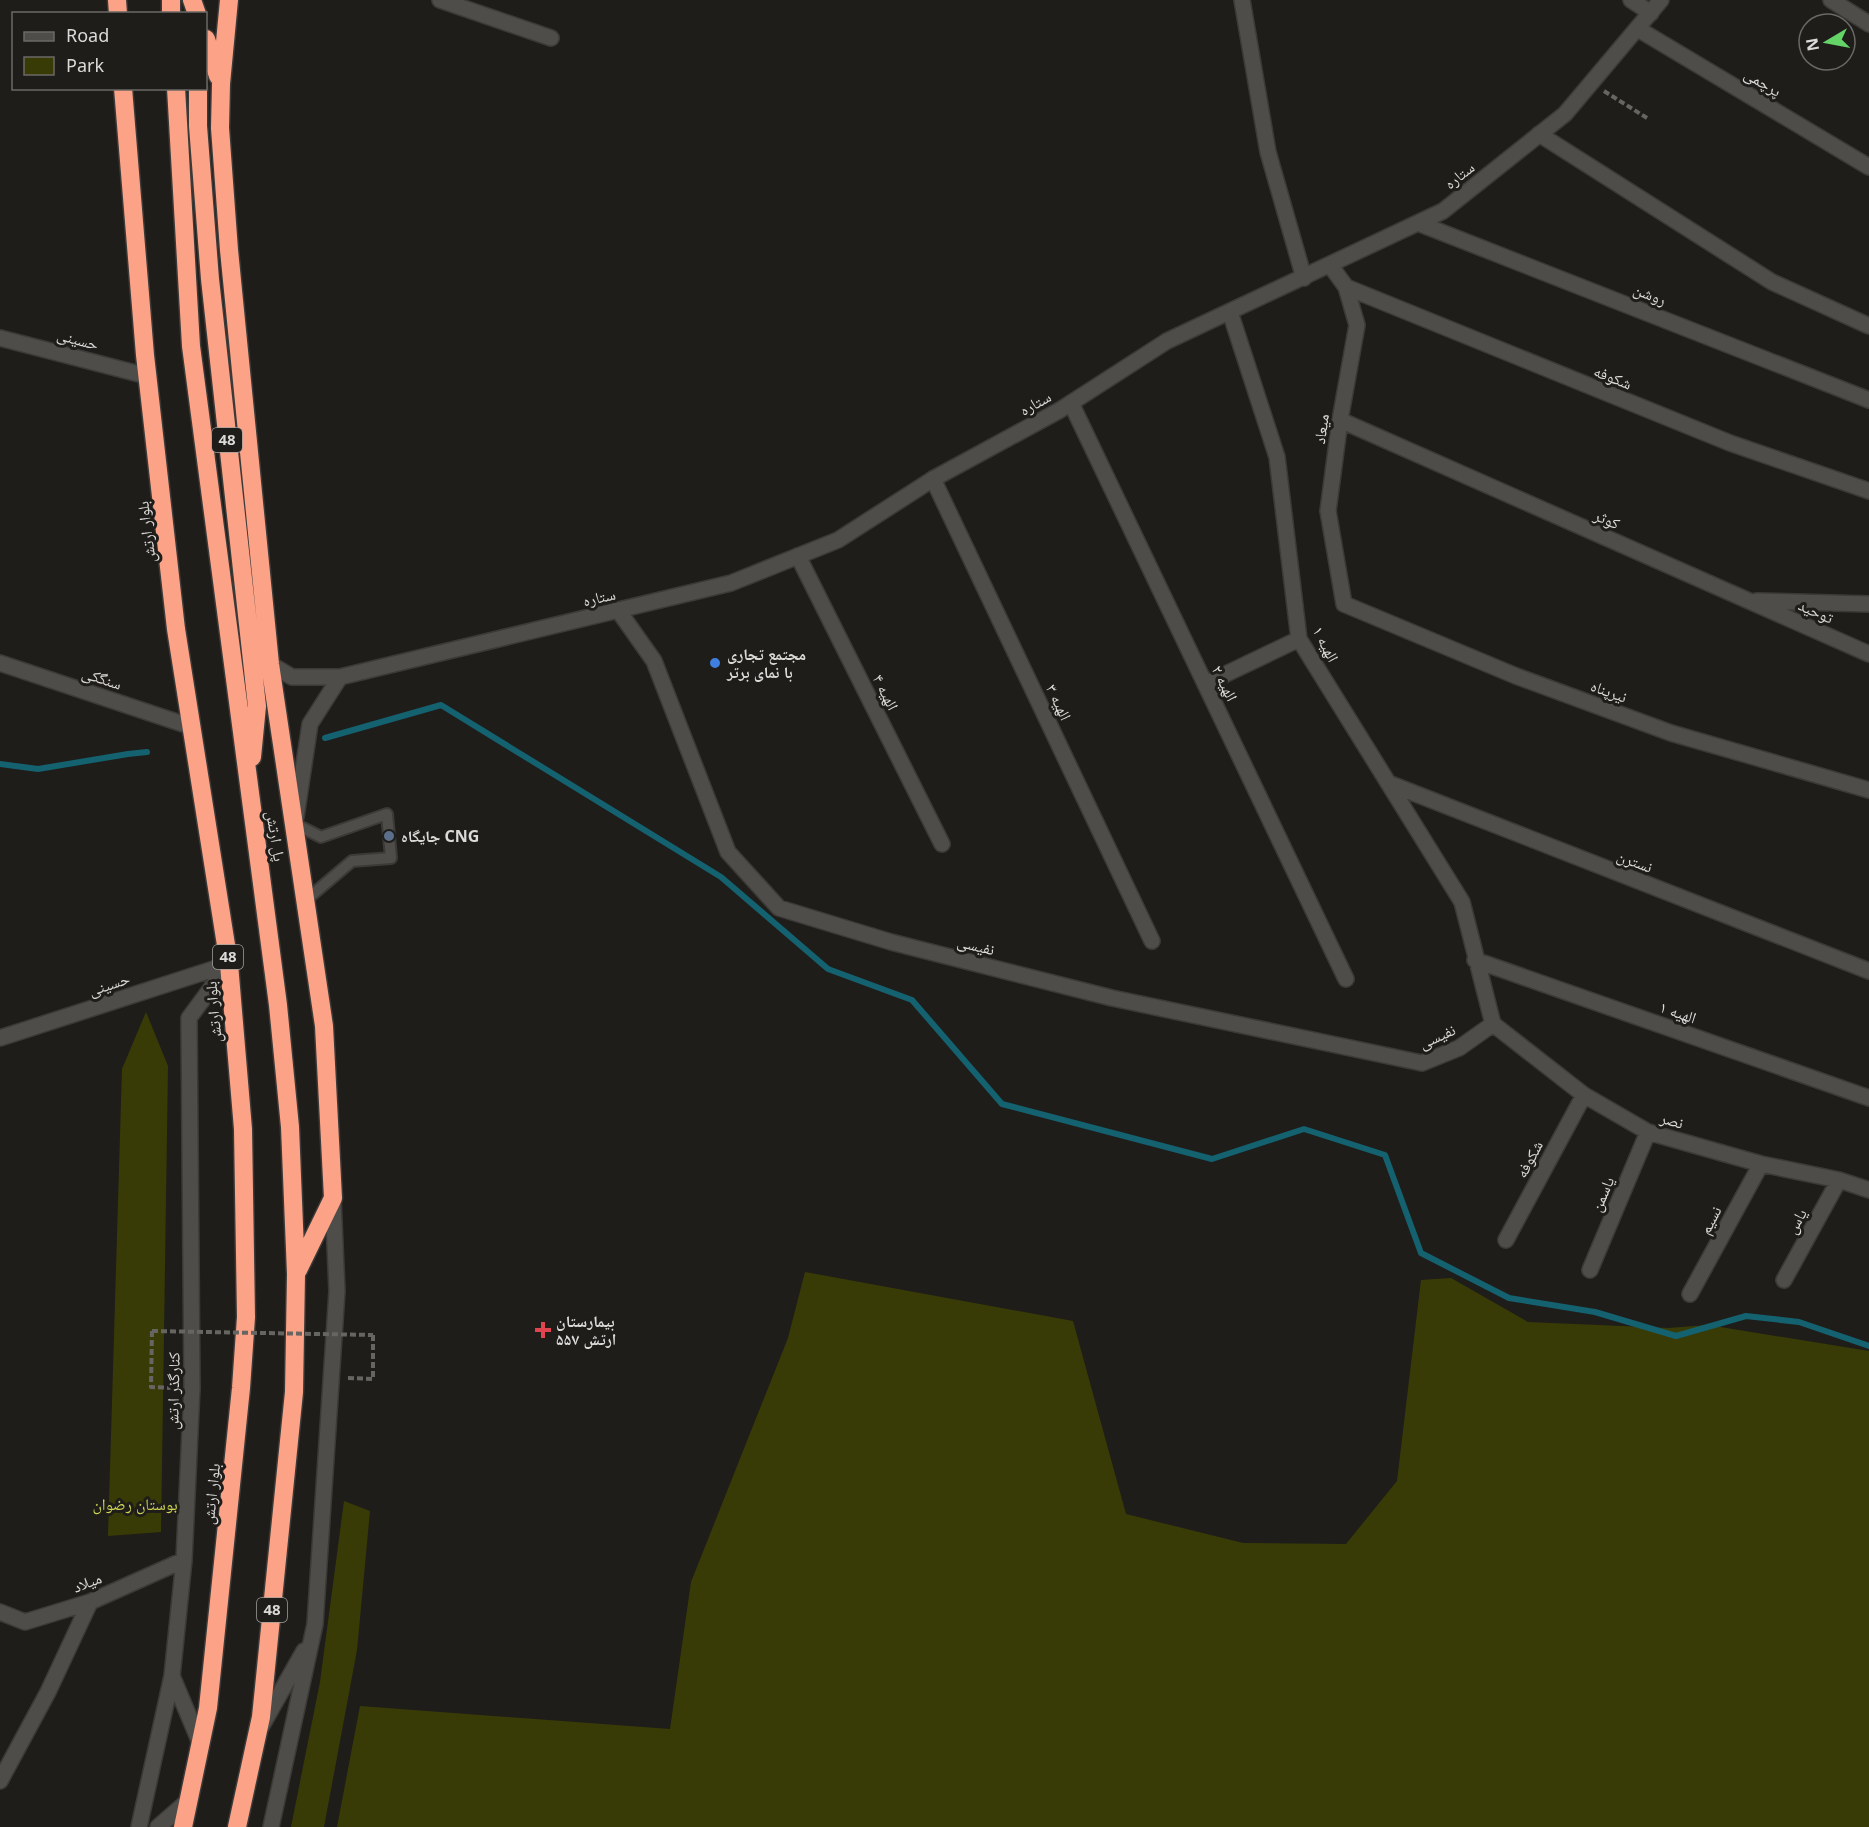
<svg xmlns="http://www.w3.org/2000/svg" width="1869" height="1827" font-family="'Noto Sans','Noto Naskh Arabic',sans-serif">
  <rect width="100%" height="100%" fill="#1f1d1a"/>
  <!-- green -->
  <path fill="#393b06" d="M146,1012l22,54 -7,466 -53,4 14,-467z
    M805,1272l268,49 53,193 117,29 103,1 51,-63 24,-201 30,-2 77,44 140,6 40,-3 161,26v476h-1532l23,-121 310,23 21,-147 97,-244z
    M344,1501l26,10 -13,139 -33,177h-33l29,-145z"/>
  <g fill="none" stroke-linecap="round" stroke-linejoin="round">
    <!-- stream -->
    <path stroke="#146170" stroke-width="6" d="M325,738l116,-33 280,172 107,92 84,31 90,104 210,55 92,-30 81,26 36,98 88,45 86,14 81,24 70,-20 53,6 70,24
      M0,764l38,5 90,-15 19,-2"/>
    <!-- lane casing -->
    <g stroke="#3c3a38" stroke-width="14">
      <path id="lane" d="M295,824l26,13 66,-23 4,44 -39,3 -46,39"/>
    </g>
    <!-- street casing -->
    <g stroke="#3c3a38" stroke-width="18">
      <path id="street" d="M440,0l111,38
        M1242,0l26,152 36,126
        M1631,0l20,13
        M1831,0l38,24
        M1638,29l231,138
        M1539,134l233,148 97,44
        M1418,223l451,177
        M1330,265l16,22 11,38 -17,95 -12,91 16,93 172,72 155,57 198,57
        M1346,287l384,156 139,48
        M1230,312l47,145 22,182 163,263 31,122
        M0,338l147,38
        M1071,403l275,576
        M1340,420l529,234
        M933,479l219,462
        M798,556l144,288
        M1757,601l112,3
        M618,610l36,51 74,191 51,56 112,34 221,56 310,65 37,-15 34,-24
        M0,663l192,64
        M1205,684l94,-45
        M1388,783l481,188
        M1475,960l394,138
        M1493,1024l91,71 64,37 113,32 78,16 30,10
        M0,1038l229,-74
        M1506,1240l78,-145
        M1590,1270l58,-138
        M1784,1280l55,-100
        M1690,1294l71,-130
        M0,1612l25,10 65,-20 94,-42
        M172,1676l29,69
        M261,1727l43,-76
        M0,1781l48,-89 42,-90
        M139,1827l33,-151 12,-116 8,-172 -3,-370 40,-54
        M158,1827l31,-27
        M271,1827l44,-203 22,-333 -4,-92"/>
    </g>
    <!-- secondary casing -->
    <g stroke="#3c3a38" stroke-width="18">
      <path id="secondary" d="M270,664l22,13h48l391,-94 107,-43 95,-61 127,-69 107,-69 276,-130 122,-97 96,-114
        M296,817l14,-93 30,-47"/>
    </g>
    <!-- highway casing -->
    <g stroke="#3c3a38" stroke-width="21">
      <path id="highway" d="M117,0l1,14
        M171,0v14
        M192,0l5,14
        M229,0l-8,84 -1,44 9,122 41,414 54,362 9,172 -35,72
        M206,39l12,37
        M123,88l22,267 31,274 53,335 14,165 3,188 -5,71 -33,320 -25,119
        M176,88l15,258 87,659 12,122 6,147 -2,118 -33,325 -24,110
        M198,88v38l12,153 47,427 -5,51"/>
    </g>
    <!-- path -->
    <path stroke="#676562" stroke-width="4" stroke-dasharray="6 3" stroke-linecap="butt" d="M1604,91l43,27
      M152,1331l-1,56 25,1
      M348,1378l25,1v-44"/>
    <!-- lane -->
    <use href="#lane" stroke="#4f4d49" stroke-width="10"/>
    <!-- street -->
    <use href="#street" stroke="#4f4d49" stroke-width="15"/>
    <!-- secondary -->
    <use href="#secondary" stroke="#4f4d49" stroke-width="15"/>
    <!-- highway -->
    <use href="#highway" stroke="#fca286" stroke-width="18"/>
    <!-- path-bridge -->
    <path stroke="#676562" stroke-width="4" stroke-dasharray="6 3" stroke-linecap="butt" d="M152,1331l221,4"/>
  </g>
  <!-- markers -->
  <circle fill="#3f7fe0" stroke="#1f1d1a" stroke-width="2" cx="715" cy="663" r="6"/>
  <circle fill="#5c6f8a" stroke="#1f1d1a" stroke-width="2" cx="389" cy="836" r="6"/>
  <path fill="#e0444e" stroke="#1f1d1a" stroke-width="2" d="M540 1321h6v6h6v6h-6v6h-6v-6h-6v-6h6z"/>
  <g text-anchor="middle" stroke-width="6" stroke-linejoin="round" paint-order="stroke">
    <!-- shield labels -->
    <g fill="#1f1d1a" stroke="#a3a19f" stroke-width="1.5">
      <rect x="212" y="428" width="30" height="24" rx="4.5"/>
      <rect x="213" y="945" width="30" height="24" rx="4.5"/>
      <rect x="257" y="1598" width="30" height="24" rx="4.5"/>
    </g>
    <g font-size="15" font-weight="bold" fill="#dcdad8">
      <text x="227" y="445">48</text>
      <text x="228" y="962">48</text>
      <text x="272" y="1615">48</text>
    </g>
    <!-- street labels -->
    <g font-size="16" fill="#dcdad8" stroke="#1f1d1a">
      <text transform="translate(1763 82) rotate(31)" y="6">پرچمی</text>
      <text transform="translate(1459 175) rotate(-38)" y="6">ستاره</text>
      <text transform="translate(1650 294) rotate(21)" y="6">روشن</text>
      <text transform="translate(78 339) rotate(15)" y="6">حسینی</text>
      <text transform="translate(1613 377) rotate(22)" y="6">شکوفه</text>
      <text transform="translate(1035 403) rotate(-29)" y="6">ستاره</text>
      <text transform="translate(1321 429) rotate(-82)" y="6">میعاد</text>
      <text transform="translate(1607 519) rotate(24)" y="6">کوثر</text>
      <text transform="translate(146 532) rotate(-97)" y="6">بلوار ارتش</text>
      <text transform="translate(599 597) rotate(-13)" y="6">ستاره</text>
      <text transform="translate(1816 611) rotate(24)" y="6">توحید</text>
      <text transform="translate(1326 644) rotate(63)" y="6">الهیه ۱</text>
      <text transform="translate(102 678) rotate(18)" y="6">سنگکی</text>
      <text transform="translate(1225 683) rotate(64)" y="6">الهیه ۲</text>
      <text transform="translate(1609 691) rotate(20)" y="6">نیرپناه</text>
      <text transform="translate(886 692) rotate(64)" y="6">الهیه ۴</text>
      <text transform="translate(1059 702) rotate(65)" y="6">الهیه ۳</text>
      <text transform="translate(276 836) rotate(81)" y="6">پل ارتش</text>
      <text transform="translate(1635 861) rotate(21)" y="6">نسترن</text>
      <text transform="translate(976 945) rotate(14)" y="6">نفیسی</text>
      <text transform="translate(109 984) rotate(-18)" y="6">حسینی</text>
      <text transform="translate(213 1012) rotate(-95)" y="6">بلوار ارتش</text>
      <text transform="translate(1678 1012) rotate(19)" y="6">الهیه ۱</text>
      <text transform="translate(1437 1036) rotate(-24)" y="6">نفیسی</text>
      <text transform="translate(1672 1120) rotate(16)" y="6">نصر</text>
      <text transform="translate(1529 1159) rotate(-62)" y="6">شکوفه</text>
      <text transform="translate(1602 1194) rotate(-67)" y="6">یاسمن</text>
      <text transform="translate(1710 1220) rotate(-62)" y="6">نسیم</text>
      <text transform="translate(1796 1221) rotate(-61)" y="6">یاس</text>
      <text transform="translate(173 1391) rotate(-89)" y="6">کنارگذر ارتش</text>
      <text transform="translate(211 1494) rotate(-84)" y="6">بلوار ارتش</text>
      <text transform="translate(87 1582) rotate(-21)" y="6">میلاد</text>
    </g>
    <!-- poi labels -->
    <g font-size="16" font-weight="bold" fill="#dcdad8" stroke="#1f1d1a" text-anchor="start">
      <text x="727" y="660">مجتمع تجاری<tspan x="727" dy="18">با نمای برتر</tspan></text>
      <text x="401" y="842">جایگاه CNG</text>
      <text x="556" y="1327">بیمارستان<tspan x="556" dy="18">۵۵۷ ارتش</tspan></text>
    </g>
    <!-- park labels -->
    <g font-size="16" fill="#d1d754" stroke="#1f1d1a">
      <text x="135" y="1510">بوستان رضوان</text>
    </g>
  </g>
  <!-- legend -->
  <rect x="12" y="12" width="195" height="78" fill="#1f1d1a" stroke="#6b6966" stroke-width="1.5"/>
  <rect x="24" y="32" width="30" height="9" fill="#4f4d49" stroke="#6b6966" stroke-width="1.5"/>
  <text x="66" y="42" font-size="18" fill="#dcdad8">Road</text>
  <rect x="24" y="57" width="30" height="18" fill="#393b06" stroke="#6b6966" stroke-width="1.5"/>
  <text x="66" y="72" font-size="18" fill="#dcdad8">Park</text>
  <!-- north arrow -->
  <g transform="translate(1827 42) rotate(260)"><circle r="28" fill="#1f1d1a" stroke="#6b6966" stroke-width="1.5"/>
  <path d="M0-4.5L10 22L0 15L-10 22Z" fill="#64d468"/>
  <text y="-9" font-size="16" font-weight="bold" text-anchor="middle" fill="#dcdad8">N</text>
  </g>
</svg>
